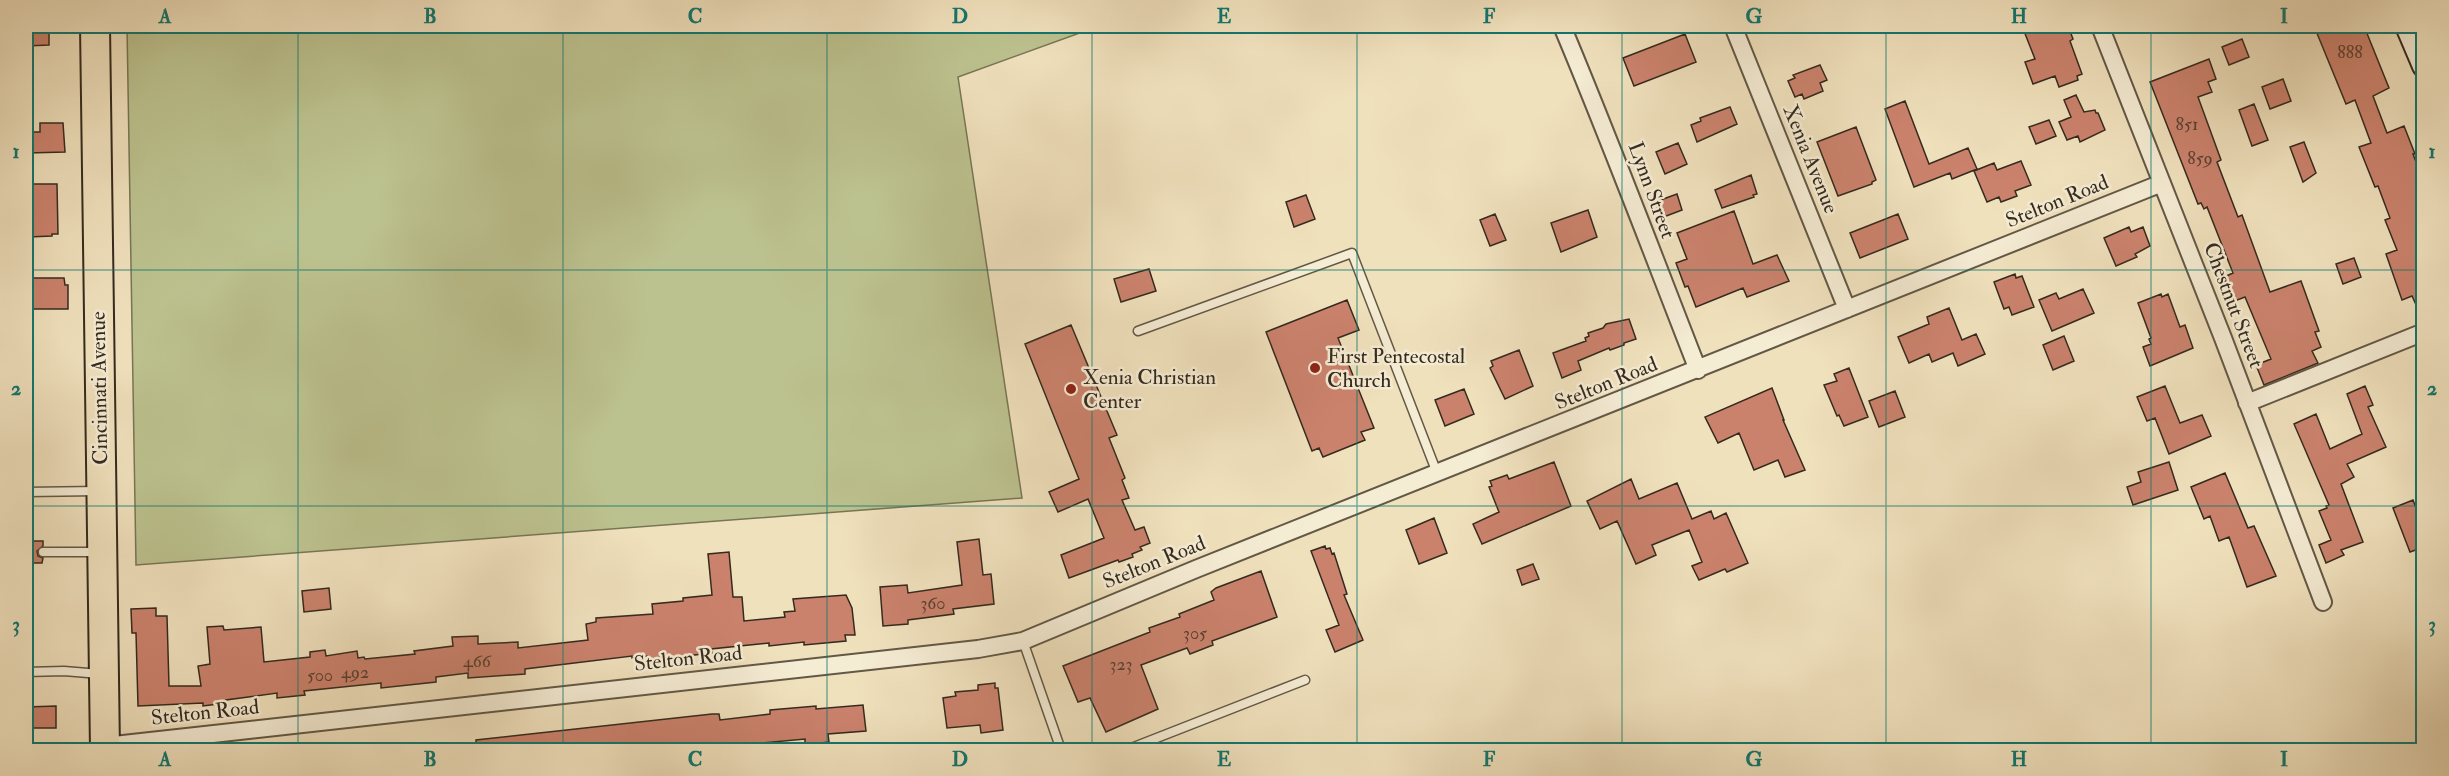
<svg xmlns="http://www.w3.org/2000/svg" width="2449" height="776" font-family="'IM FELL Double Pica',serif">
  <rect width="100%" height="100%" fill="#f0e1bd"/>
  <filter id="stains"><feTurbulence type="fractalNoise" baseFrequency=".00333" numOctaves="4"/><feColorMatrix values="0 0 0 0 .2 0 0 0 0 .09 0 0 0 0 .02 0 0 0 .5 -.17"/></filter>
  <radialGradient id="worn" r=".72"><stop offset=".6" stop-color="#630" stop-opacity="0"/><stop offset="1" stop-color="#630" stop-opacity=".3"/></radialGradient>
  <!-- green -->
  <path fill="#bcc28f" stroke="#787656" stroke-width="1.5" d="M127,26h972l-141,51 64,421 -886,67z"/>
  <!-- building -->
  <path fill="#cb826d" stroke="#342a1e" stroke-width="1.5" d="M26,26h23v19l-23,1z
    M2022,26h46l5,13 -3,2 12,33 -5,2 1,4 -19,7 -4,-11 -22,8 -8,-22 10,-3z
    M2314,26h50l25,62 -16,8 14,37 17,-7 11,28h-2l11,29v139l-12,-26 -10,4 -16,-46 11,-4 -12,-30 5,-2 -12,-32 -3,1 -16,-40 12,-4 -16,-43 -9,4z
    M1685,34l11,28 -62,24 -11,-28z
    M2242,39l7,18 -20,8 -7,-18z
    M2209,59l7,20 -8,3 4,10 -14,5 23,63 -4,2 21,55 4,-2 28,77 31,-11 18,50 -4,1 6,15 -9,4 6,12 -54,22 -8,-20 15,-6 -26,-62 -13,5 -10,-24 11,-5 -26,-66 -3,2 -3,-6 -3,1 -48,-122z
    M1820,65l7,15 -7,3 3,8 -19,8 -2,-5 -7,3 -7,-16 7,-3 -2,-3z
    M2283,79l8,22 -21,8 -8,-22z
    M2076,95l8,17 11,-2 1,3h2l7,17 -25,12 -2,-6 -11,4 -8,-18 12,-5 -7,-17z
    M1905,101l24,63 39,-16 9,21 -25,10 -2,-6 -36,14 -29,-78z
    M2254,104l14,36 -16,6 -13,-36z
    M1730,107l7,17 -40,18 -6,-17 10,-4 -1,-3z
    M2049,120l7,16 -20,8 -7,-17z
    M40,123h23l2,29 -38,1 -1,-21h14z
    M1856,127l20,53 -4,2v2l-34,12 -21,-54z
    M2304,142l12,31 -13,9 -13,-35z
    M1678,143l9,21 -22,10 -9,-22z
    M2021,161l10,24 -16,6 2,5 -16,6 -2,-5 -12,5 -13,-31 20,-8 3,7z
    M1751,175l6,19 -4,1 1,2 -32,11 -7,-18z
    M26,184h31l1,50h-6v2l-24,1v-9l-2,1z
    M1677,194l5,16 -21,8 -6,-16z
    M1306,195l9,24 -21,8 -8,-25z
    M1588,210l9,27 -36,15 -10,-29z
    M1734,211l19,53 24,-9 12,26 -42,16 -4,-9 -47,19 -8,-21 -3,1 -9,-24 11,-4 -10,-26z
    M1495,214l11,26 -16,6 -10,-26z
    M1898,214l10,25 -48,19 -10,-25z
    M2129,227l2,5 12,-5 7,19 -15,8 2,3 -21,9 -12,-28z
    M2354,258l7,19 -18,7 -7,-20z
    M1149,269l7,22 -35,11 -7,-23z
    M2015,274l1,4 6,-2 12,31 -22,8 -3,-8 -5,2 -10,-27z
    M26,278h38l1,7h3v24h-41z
    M2083,289l11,24 -42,18 -13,-31 17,-7 3,6z
    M2161,294l1,3 6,-3 12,33 5,-2 8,23 -43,18 -7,-19 8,-3 -2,-5 2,-1 -13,-35z
    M1347,300l12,30 -21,8 36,90 -13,4 4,8 -42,17 -4,-9 -7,3 -46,-119z
    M1949,308l13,32 14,-6 9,20 -27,12 -5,-13 -21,9 -3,-8 -20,9 -11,-26 31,-13 -2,-7z
    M1629,319l7,20 -12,4v2l-14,5 -1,-2 -31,13 3,9 -19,8 -9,-25 33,-12 -1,-3 4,-2 -1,-3 15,-5 3,-4z
    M1071,325l46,110 -8,3 16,40 -3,2 7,18 -7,2 13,30 9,-3 6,16 -10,4 2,3 -10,4 1,3 -14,5 -1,-2 -49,18 -8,-23 43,-17 -16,-39 -30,13 -9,-20 30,-13 -54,-135z
    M2064,336l10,25 -21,9 -10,-25z
    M1519,350l14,36 -28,13 -15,-31 3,-2 -2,-5z
    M1849,368l19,49 -24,9 -5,-11 -2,1 -13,-31 13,-4 -3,-7z
    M2165,386l15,37 22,-8 9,21 -42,18 -14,-36 -8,3 -10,-24z
    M2365,386l8,19 -5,2 18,40 -39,17 7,13 -13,7 22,58 -22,8 3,5 -18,8 -7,-18 12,-5 -12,-29 8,-3 -1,-2 3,-1 -35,-81 22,-10 14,35 32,-15 -15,-40z
    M1772,388l12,32h-1l22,50 -20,7 -7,-17 -24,10 -15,-37 -21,10 -13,-26z
    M1464,389l10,25 -29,12 -10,-26z
    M1895,391l10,26 -26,10 -10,-26z
    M1554,462l17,44 -89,38 -9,-20 26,-12 -10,-25 3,-1 -2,-5 17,-6 2,4z
    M2169,462l9,28 -45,15 -6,-18 14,-5 -3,-10z
    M2225,473l23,55 6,-2 22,50 -29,11 -18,-50 -10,4 -9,-25 -6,3 -13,-32z
    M1631,479l8,20 38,-16 15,36 19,-8 3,8 12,-6 22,50 -21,9 -2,-3 -26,11 -7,-14 10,-4 -13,-32 -37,15 4,10 -20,9 -19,-43 -17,8 -13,-28z
    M2413,500l11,29v18l-14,5 -17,-44z
    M1434,518l13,35 -28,11 -13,-34z
    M979,539l4,36 8,-1 3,30 -41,5 1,5 -46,6v4l-25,2 -3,-39 27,-2 1,8 54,-8 -5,-43z
    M26,541h17v5l-6,5 1,5 5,2 -1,5h-16z
    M1325,546l1,3 4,-1 2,6 2,-1 13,41 -3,1 19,45 -28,12 -9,-22 13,-5 -28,-74z
    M729,552l4,45h9l2,24 41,-4 -1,-5 11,-1 -2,-12 53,-4 6,13 3,27h-10l1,6 -42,4v-3l-35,4v-3l-58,6 1,4 -63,7 -1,-4 -16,2v-2l-107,13v5l-57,4v-5l-32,4v5l-55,6v-5l-77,8 1,4 -28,3v-5l-51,7v3l-23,3v-3l-65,3 -2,-73h-4l-1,-24 25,-1v8h11l2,70h32l-3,-20 12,-2 -3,-37 16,-1 1,4 37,-3 3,35 46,-5v-5l15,-2 1,6 31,-5 1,7 6,-1 1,2 50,-5 -1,-3 39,-5 -1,-9 26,-1v8l40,-2v6l70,-8 -2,-16 10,-2v-4l57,-4 -1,-10 31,-3v-3l29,-3 -4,-41z
    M1533,564l6,15 -17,6 -5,-15z
    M1261,571l16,46 -65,24 1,4 -23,9 -3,-6 -46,17 17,44 -52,23 -16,-34 -12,4 -15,-36 87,-34 -1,-4 31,-11 -1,-3 35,-14 -3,-8 5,-4z
    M329,588l2,21 -27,3 -2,-21z
    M995,683v5h3l5,42 -22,3 -1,-8 -33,3 -4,-30 13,-2 -1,-4 23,-2v-5z
    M863,705l3,26 -38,3 1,8 -24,3v-6l-53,5v4l-25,2h-251v-10l36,-4 200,-22h7l1,6 50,-6v-4l46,-4v3z
    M56,706v22h-30v-21z"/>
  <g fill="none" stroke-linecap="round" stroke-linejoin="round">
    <!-- lane casing -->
    <g stroke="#635846" stroke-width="11">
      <path id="lane" d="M1138,331l214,-78 85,220
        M26,492l72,-1
        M43,552h56
        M1023,641l38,109
        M26,672l38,-1 36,3
        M1126,750l179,-70"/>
    </g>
    <!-- street casing -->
    <g stroke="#635846" stroke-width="20">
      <path id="street" d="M1562,26c48,114 91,229 136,344
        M1733,26l114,283
        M2100,26l123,312 100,264
        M2247,403l177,-71
        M105,746l873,-97 45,-8 173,-72 966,-386"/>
    </g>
    <!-- secondary casing -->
    <g stroke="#342a1e" stroke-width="26">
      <path id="secondary" d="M2407,26l17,40"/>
    </g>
    <!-- highway casing -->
    <g stroke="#342a1e" stroke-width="32">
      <path id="highway" d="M95,26l10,724"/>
    </g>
    <!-- lane -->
    <use href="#lane" stroke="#f5ecd4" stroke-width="8"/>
    <!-- street -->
    <use href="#street" stroke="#f5ecd4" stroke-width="16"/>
    <!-- secondary -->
    <use href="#secondary" stroke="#f5ecd4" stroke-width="22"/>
    <!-- highway -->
    <use href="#highway" stroke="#f0e1bd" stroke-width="28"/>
  </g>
  <!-- grid -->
  <path fill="none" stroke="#0f766e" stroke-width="1.5" stroke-opacity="0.55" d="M298,26v724M563,26v724M827,26v724M1092,26v724M1357,26v724M1622,26v724M1886,26v724M2151,26v724M26,270h2398M26,506h2398"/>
  <!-- markers -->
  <g fill="#8f2418" stroke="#f5ecd4" stroke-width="2">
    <circle cx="1315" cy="368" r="6"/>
    <circle cx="1071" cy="389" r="6"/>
  </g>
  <g text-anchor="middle" stroke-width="5" stroke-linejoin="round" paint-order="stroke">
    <!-- number labels -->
    <g font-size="18" fill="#5a4032">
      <text x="2350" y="58">888</text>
      <text x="2187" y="130">851</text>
      <text x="2200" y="164">859</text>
      <text x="933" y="609">360</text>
      <text x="1195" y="639">305</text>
      <text x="477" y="667">466</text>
      <text x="1121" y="670">323</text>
      <text x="355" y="678">492</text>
      <text x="320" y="681">500</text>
    </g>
    <!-- street labels -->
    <g font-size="21" fill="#342a1e" stroke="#f5ecd4">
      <text transform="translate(1811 159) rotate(68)" y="7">Xenia Avenue</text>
      <text transform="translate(1652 190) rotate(70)" y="7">Lynn Street</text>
      <text transform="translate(2057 201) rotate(-22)" y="7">Stelton Road</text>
      <text transform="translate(2234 305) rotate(69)" y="7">Chestnut Street</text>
      <text transform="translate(1606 383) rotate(-22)" y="7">Stelton Road</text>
      <text transform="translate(99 388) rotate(-91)" y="7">Cincinnati Avenue</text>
      <text transform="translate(1154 562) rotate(-22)" y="7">Stelton Road</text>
      <text transform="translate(688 658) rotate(-6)" y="7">Stelton Road</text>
      <text transform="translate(205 712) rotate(-6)" y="7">Stelton Road</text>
    </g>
    <!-- poi labels -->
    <g font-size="21" fill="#342a1e" stroke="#f5ecd4" text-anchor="start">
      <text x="1327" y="363">First Pentecostal<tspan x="1327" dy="24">Church</tspan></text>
      <text x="1083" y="384">Xenia Christian<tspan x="1083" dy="24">Center</tspan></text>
    </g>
  </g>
  <!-- margin -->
  <rect width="2449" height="776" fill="none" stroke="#f0e1bd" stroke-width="66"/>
  <rect x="33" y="33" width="2383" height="710" fill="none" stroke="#0f766e" stroke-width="2"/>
  <g font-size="20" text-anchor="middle" font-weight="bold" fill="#0f766e">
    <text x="165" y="23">A</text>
    <text x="430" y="23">B</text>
    <text x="695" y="23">C</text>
    <text x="960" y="23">D</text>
    <text x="1224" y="23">E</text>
    <text x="1489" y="23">F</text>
    <text x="1754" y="23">G</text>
    <text x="2019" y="23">H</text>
    <text x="2284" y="23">I</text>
    <text x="16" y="158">1</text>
    <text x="2432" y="158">1</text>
    <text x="16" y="395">2</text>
    <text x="2432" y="395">2</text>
    <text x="16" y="631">3</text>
    <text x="2432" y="631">3</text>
    <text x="165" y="766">A</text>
    <text x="430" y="766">B</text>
    <text x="695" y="766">C</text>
    <text x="960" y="766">D</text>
    <text x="1224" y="766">E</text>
    <text x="1489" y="766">F</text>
    <text x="1754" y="766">G</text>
    <text x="2019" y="766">H</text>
    <text x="2284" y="766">I</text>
  </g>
  <rect width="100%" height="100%" filter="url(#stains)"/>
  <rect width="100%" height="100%" fill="url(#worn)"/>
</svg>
